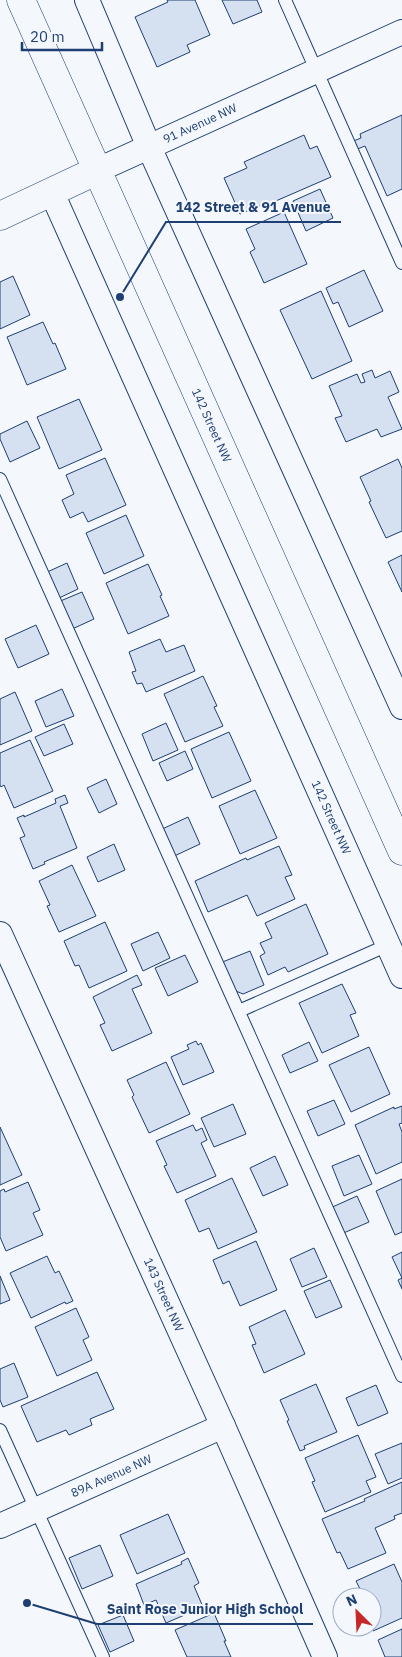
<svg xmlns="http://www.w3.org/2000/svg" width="402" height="1657" font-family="'IBM Plex Sans',sans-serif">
  <rect width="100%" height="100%" fill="#f4f7fb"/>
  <!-- building -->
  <path fill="#d5e0f0" stroke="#1d3f73" d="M167,0h28l15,35 -23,10 3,7 -33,15 -22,-50 33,-15z
    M222,0h35l5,12 -29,12z
    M402,115v74l-15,7 -22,-50 -10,4 -4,-8 10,-4 -1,-4z
    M304,135l6,14 7,-3 14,31 -69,30 -1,-2 -21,9 -16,-36 23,-10 -3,-6z
    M320,189l13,29 -27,13 -13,-30z
    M284,212l23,52 -43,19 -14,-31 5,-3 -9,-20z
    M364,270l19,41 -34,16 -11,-25 -5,2 -7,-16z
    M13,276l17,39 -30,14v-47z
    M321,291l31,70 -40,18 -32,-69z
    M43,322l10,22 2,-1 11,26 -39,16 -20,-48z
    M372,370l3,8 15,-7 9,21 -11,5 14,32 -21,8 -4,-8 -31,13 -11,-24 7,-2 -13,-30 28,-12 4,9 4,-1 -3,-8z
    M79,399l23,51 -43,19 -22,-52z
    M27,421l13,27 -30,14 -10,-23v-5z
    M105,458l21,47 -38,17 -5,-10 -13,6 -8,-18 12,-6 -8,-19z
    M398,459l4,9v63l-16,7 -17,-36 2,-1 -11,-24z
    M126,515l18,41 -40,18 -18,-41z
    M402,555v37l-14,-30z
    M67,563l11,26 -21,10 -12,-26z
    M148,564l14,31 -2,1 9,20 -41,18 -22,-51z
    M82,592l12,27 -24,11 -12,-28z
    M36,625l13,29 -31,14 -13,-29z
    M160,639l6,13 18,-7 11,26 -49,21 -4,-9 -5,1 -5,-12 4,-1 -7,-19z
    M203,676l14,30 -3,1 9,19 -38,16 -21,-48z
    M62,689l12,27 -28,11 -11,-26z
    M15,692l17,39 -32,14v-46z
    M166,723l12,27 -25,11 -11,-27z
    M64,724l9,20 -29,12 -9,-19z
    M229,732l22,49 -39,17 -21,-49z
    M30,740l23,51 -39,17 -10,-23 -3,2 -1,-2v-32z
    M185,751l8,18 -26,12 -8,-18z
    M106,779l11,25 -18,9 -12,-25z
    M255,790l22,48 -37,16 -21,-48z
    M65,795l3,8 -8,3 17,42 -33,14 1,2 -12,5 -13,-31 5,-2 -8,-18 7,-3v2l32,-14 -1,-4z
    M188,817l12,27 -30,14 -12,-27z
    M114,844l11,26 -27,12 -11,-25z
    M279,846l13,29 -7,2 10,22 -38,17 -10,-21 -39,17 -13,-31 51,-23 1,2z
    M72,865l24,51 -37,16 -12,-26 3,-1 -11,-24z
    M306,904l22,50 -40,18 -3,-5 -17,8 -8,-19 5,-3 -5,-10 12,-5 -7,-15z
    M105,922l22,49 -38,17 -10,-23 -4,1 -11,-25z
    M158,932l12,26 -27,13 -12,-27z
    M250,951l14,34 -21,9 -12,-5 -11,-26z
    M185,955l13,27 -30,14 -13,-28z
    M137,975l5,10 -10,4 20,44 -40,18 -12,-26 5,-2 -12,-26z
    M342,984l14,29 -6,2 9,21 -37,17 -23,-50z
    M196,1041l2,4 3,-2 13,29 -31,13 -12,-28 18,-8 -2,-4z
    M309,1042l9,19 -28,12 -8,-18z
    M369,1047l21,47 -39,18 -22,-47z
    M166,1062l24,52 -41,19 -17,-36 2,-2 -7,-15z
    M334,1100l11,24 -27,12 -11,-25z
    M233,1104l13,30 -32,13 -13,-29z
    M402,1106v17l-3,1 3,8v30l-26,12 -21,-49 39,-18v2z
    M193,1125l3,6 6,-3 5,12 -6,3 15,33 -39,17 -13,-27 3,-1 -11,-24z
    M0,1127l22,48 -22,10z
    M359,1155l13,29 -28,12 -12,-30z
    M275,1156l13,29 -25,11 -13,-28z
    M232,1178l25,54 -39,17 -9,-21 -10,4 -14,-32z
    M402,1179v53l-7,3 -19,-44z
    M28,1182l12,28 -7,3 10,22 -37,16 -6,-14v-46l4,-2 1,3z
    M357,1196l12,26 -30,13 -11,-26z
    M256,1241l21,49 -37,16 -11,-25 -6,3 -10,-24z
    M314,1248l13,29 -25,10 -12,-28z
    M402,1252v37l-4,-9 4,-2 -10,-21z
    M47,1256l8,17 4,-2 14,30 -7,3 -1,-2 -34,16 -21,-45z
    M0,1276l10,24 -10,4z
    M330,1280l12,27 -26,11 -12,-27z
    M76,1308l13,29 -6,3 9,20 -35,16 -22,-49z
    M285,1310l20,44 -41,19 -12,-28 4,-1 -7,-17z
    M14,1363l14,34 -25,10 -3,-7v-31z
    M97,1372l17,37 -24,10 2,6 -23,10 -3,-5 -29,12 -16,-36z
    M316,1384l21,48 -33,14 1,3 -5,2 -13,-30 2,-1 -9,-20z
    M376,1385l12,28 -30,13 -12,-28z
    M358,1435l18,42 -10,4 5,11 -46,20 -13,-30 3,-1 -10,-23z
    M402,1443v35l-14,6 -13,-30z
    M402,1482v31l-8,3 1,3 -20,9 11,25 -38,16 -8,-17 -3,1 -15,-34 43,-18 -1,-2z
    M168,1514l17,39 -48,21 -17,-39z
    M100,1545l13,31 -31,13 -13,-31z
    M188,1558l11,25 -5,3 9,21 -37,16 -10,-23 -12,5 -8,-21 46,-20 -1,-2z
    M394,1564l8,18v36l-29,13 -2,-4 1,-30h-8l-8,-16z
    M214,1613l12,28h-2l7,16h-44l-12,-27z
    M123,1615l11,26 -24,11 -12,-27z
    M402,1629v28h-17l-7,-17z"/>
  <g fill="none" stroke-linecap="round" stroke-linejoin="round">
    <!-- lane casing -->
    <g stroke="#1d3f73" stroke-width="14">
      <path id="lane" d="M285,0l117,263
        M0,479l402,897
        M239,1011l149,-66
        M0,1430l103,227"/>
    </g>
    <!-- street casing -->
    <g stroke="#1d3f73" stroke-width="26">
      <g id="street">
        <path d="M87,0l62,147 253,560"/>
        <path id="s1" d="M98,170l304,-138"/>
        <path id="s2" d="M52,193l350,783"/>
        <path id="s3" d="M0,934l223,492 102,231"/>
        <path id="s4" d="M0,1526l223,-100"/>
      </g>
    </g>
    <!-- secondary casing -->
    <g stroke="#1d3f73" stroke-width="29">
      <g id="secondary">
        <path id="s5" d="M21,0l381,851"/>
        <path d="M0,216l98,-46"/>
      </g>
    </g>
    <!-- lane -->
    <use href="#lane" stroke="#f4f7fb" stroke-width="12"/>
    <!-- street -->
    <use href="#street" stroke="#f4f7fb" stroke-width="24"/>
    <!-- secondary -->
    <use href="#secondary" stroke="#f4f7fb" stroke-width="28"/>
  </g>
  <g text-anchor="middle" stroke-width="4" stroke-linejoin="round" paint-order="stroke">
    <!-- street labels -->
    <g font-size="12" fill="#1d3f73" stroke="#f4f7fb">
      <text dy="4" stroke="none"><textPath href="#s1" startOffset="112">91 Avenue NW</textPath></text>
      <text dy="4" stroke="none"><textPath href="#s5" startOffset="466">142 Street NW</textPath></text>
      <text dy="4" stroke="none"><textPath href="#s2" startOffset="684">142 Street NW</textPath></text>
      <text dy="4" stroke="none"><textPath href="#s3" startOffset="396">143 Street NW</textPath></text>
      <text dy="4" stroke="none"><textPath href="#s4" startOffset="122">89A Avenue NW</textPath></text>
    </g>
  </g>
  <!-- callouts -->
  <path fill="none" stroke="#1d3f73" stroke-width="2" d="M120 297L166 222H341M27 1603L97 1624H313"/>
  <g fill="#1d3f73" stroke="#f4f7fb" stroke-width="2">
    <circle cx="120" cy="297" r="5"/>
    <circle cx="27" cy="1603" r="5"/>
  </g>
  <g font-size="14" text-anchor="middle" font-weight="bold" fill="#1d3f73" stroke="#f4f7fb" stroke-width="4" stroke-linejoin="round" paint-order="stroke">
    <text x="253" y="212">142 Street &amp; 91 Avenue</text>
    <text x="205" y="1614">Saint Rose Junior High School</text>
  </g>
  <!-- north arrow -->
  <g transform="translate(357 1612) rotate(336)"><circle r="24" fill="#f4f7fb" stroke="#9eadc5"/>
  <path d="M0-4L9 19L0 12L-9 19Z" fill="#c62828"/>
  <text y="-8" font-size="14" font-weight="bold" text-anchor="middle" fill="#1d3f73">N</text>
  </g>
  <!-- scale -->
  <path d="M22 42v8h80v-8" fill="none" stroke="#1d3f73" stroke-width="2.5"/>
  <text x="30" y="42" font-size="15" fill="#1d3f73" stroke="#f4f7fb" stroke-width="4" paint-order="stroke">20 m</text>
</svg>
